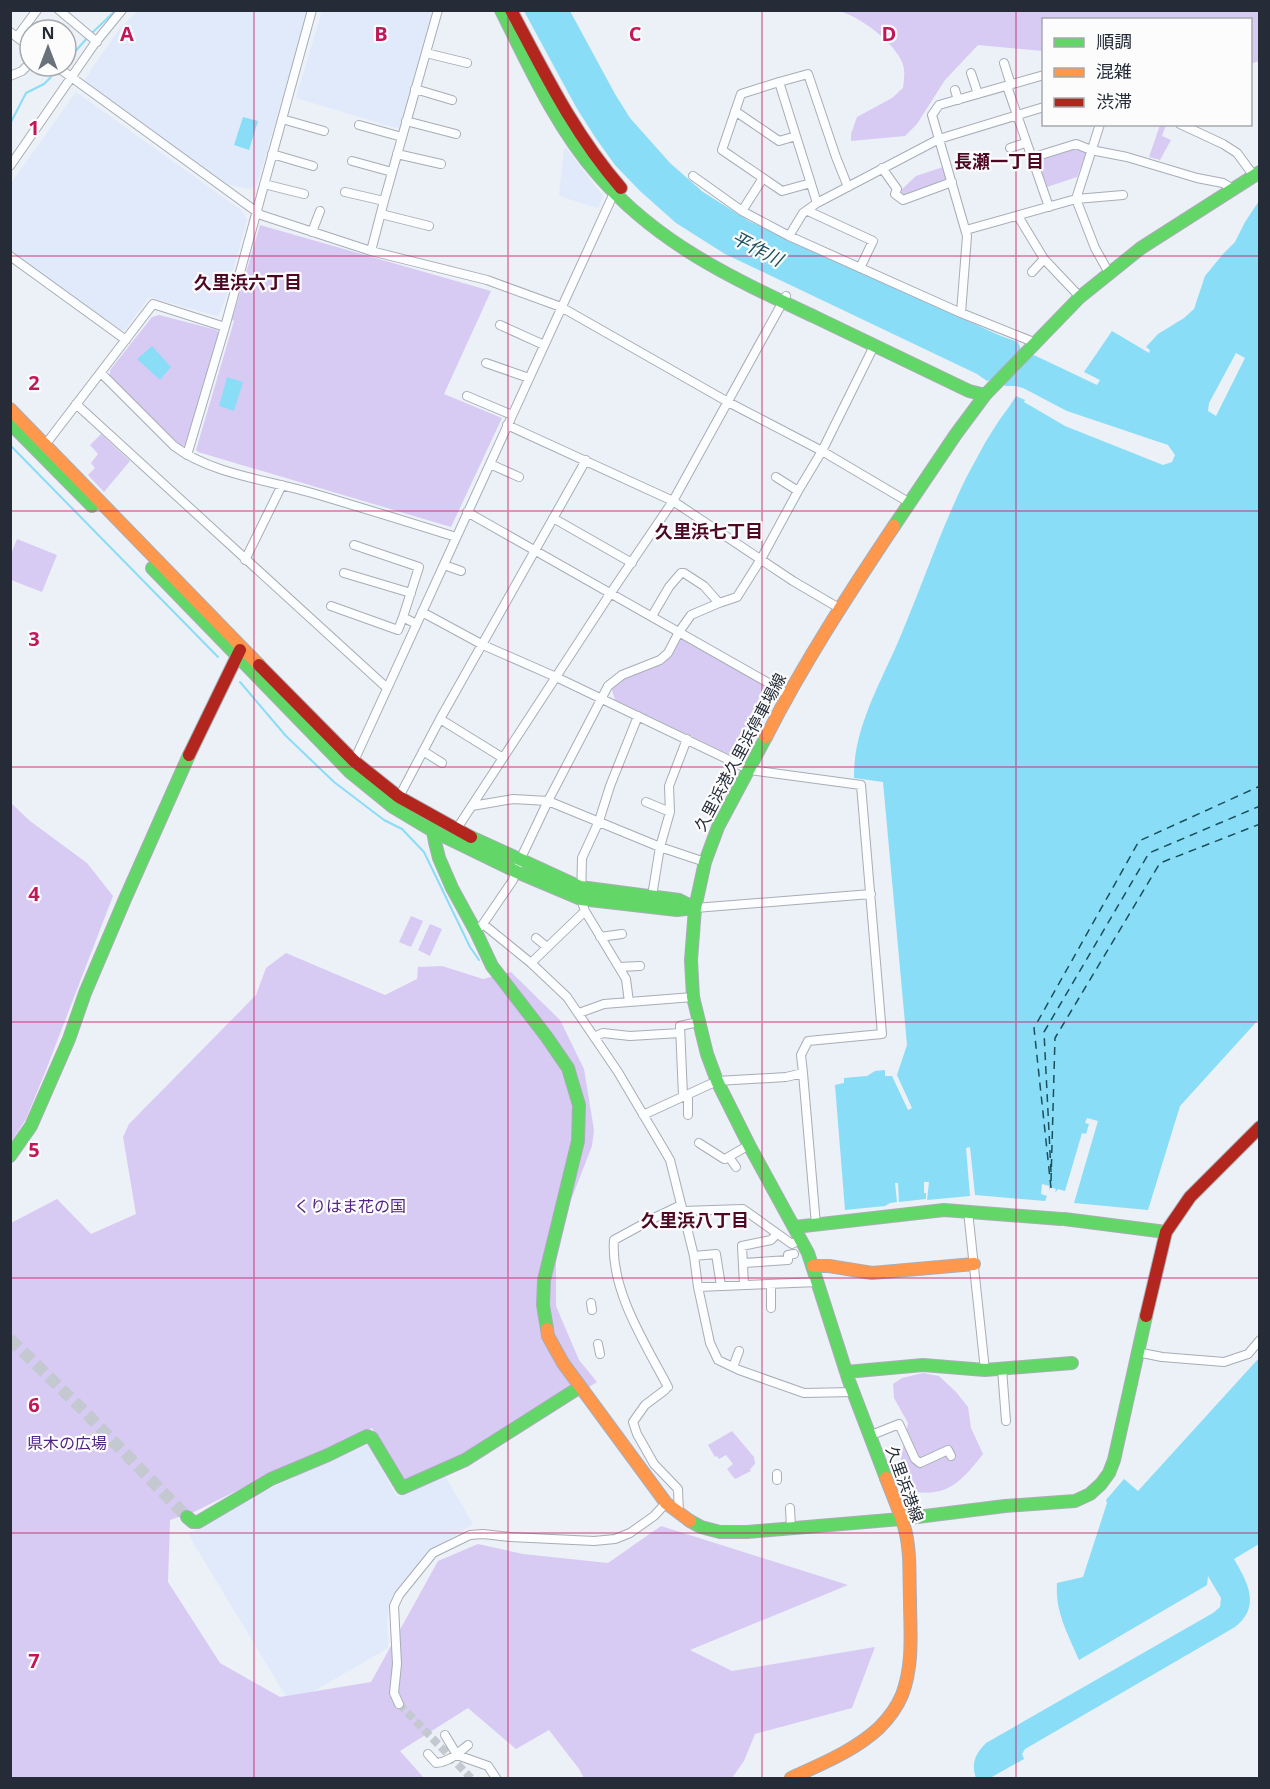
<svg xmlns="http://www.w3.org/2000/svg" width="1270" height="1789" font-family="'Open Sans','Noto Sans JP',sans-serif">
  <rect width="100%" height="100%" fill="#ecf0f7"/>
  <!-- built -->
  <path fill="#e1eafa" d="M138,11h170l-51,174 -6,4 -22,-4 -144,-101v-5l34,-50z
    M322,11h112l-34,118 -104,-31z
    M76,92l165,118 6,10 -21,77 -7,18 -2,1 -68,-19 -24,33h-4l-110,-78v-69z
    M566,148l37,48 -5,12 -36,-11 -3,-3 5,-45z
    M368,1444l29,53 48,-21 28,48 -46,29 -15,22 -21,25 -4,18 1,30 -81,47 -20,3 -99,-164 76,-43z"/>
  <!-- green -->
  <path fill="#d8cbf3" d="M839,11h420v50l-8,3 -1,-44h-206l-1,31 -65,-6 -33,35 -28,44 -12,12 -54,5v-7l6,-17 35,-19 11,-10c1,-9 3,-19 -2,-28 -9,-19 -42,-44 -62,-49z
    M1160,125h6l-4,11 9,4 -11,20 -11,-3z
    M1075,148l12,3 -10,26 -33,11 -10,-27z
    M943,167l3,14 -43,16 -2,-7 15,-14z
    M260,225l231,66 -47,103 58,24 -51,109 -253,-75 -2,-2 38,-129 -2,-1z
    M159,315l58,15 2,4 -32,111 -6,1 -71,-70v-6l42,-53z
    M101,434l29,27 -26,31 -16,-17 7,-7 -4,-5 7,-9 -8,-9z
    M17,539l40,16 -15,37 -31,-12v-26z
    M683,639l90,51 1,2 -33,66 -2,1 -124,-59 -4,-13 12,-9 27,-10 28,-26z
    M11,803l19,18 57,42 26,33 -67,174 -20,49 -15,23z
    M411,916l12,5 -12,26 -12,-5z
    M430,924l12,5 -12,27 -12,-6z
    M286,953l99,42 32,-16 1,-12 24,-1 41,13 28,-7 49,48 24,49 10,61 -2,16 -21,54 -15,62v44l23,54 18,22 -129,80 -65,20 -31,-54 -92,41 -86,43 -24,8 -2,62 52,81 60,34 91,-15 67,-121 40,-17 45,10 85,9 53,-37 187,59 -158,65 42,21 143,-24 -23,61 -97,26 -11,27 -12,17h-148l-5,-9 -30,-39 -33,19 -48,-41 -68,43 24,27h-413v-555l46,-24 34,35 45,-20 -13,-77 6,-13 127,-129 10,-27z
    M923,1373l16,3 17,16 12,15 3,21 12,26c-25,32 -39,46 -83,35l-3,-11 11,-55 -14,-25 -1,-14 9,-6z
    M732,1431l22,26 1,7 -5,5 1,2 -16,8 -8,-10 6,-5 -7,-9 -7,4 -2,-3 -2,1 -7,-12z"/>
  <!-- water -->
  <path fill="#89ddf6" d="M524,11h46l45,83 15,24 40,45 33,29 46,29 252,115 17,6 4,10 14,4 61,29 3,-5 -16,-8 28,-41 37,22 1,-3 -4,-3 12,-13 26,-16 10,-9 11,-33 18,-22 12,-12 10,-20 14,-21v818l-79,87 -32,104 -74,-7 24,-82 -11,-3 -2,5 4,1 -3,10 -4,-1 -17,58 -7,-2 -3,4 1,-4 -6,-2 -1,4v-5l-7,-2 -1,10 6,2 -2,5 -70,-6 -5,-48 -4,1 4,48 -43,4 2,-18h-5v11h2v6l-27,3 -1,-19h-3l2,19 -7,1 -5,3 -40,4 -10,-125 9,-2v-5l23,-2 8,-5 10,-1v6h7l16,34 4,-2 -15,-33 10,-30 -24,-263 -29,-4c-1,-51 28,-97 47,-143 22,-52 40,-106 65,-157 9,-16 17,-33 27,-48 7,-12 16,-22 23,-34l9,4 -1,2 41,24 98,39 9,-3 3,-7 -7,-10 -101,-34 -44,-23 -8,-2h-9l-12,-7 -7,2 -10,-7 -252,-120 -49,-31 -36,-32 -25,-26 -20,-28 -19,-30z
    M243,117l15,4 -9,29 -15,-5z
    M152,346l19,21 -11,13 -23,-21z
    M227,377l16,5 -9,29 -15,-5z
    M1259,1358v186l-25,15c14,24 27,47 1,68l-210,122 -3,5 2,5 -34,19h-14c-5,-14 -1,-24 10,-35l227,-130 7,-6 1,-9 -13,-22 -1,9 -128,75c-11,-26 -24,-48 -22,-77l26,-6 24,-74 -1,-3 18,-21 14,12z"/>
  <!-- pier -->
  <path fill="#ecf0f7" d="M1236,353l9,5 -29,58 -8,-5 1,-8z"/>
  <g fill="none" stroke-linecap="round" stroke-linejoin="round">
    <!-- stream -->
    <path stroke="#89ddf6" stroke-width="2" d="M92,33l24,-23
      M66,62l22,-25
      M10,124l16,-31 18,-9 7,-7
      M10,445l208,212
      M240,682l46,54 48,46 50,38 18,9 22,23 46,95 9,13"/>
    <!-- ferry -->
    <path stroke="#1c4f5d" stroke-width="1.5" stroke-dasharray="8 6" stroke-linecap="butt" d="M1051,1172l-7,-140 105,-179 111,-47
      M1051,1181l4,-143 105,-175 100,-39
      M1051,1188l-17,-160 105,-187 121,-55"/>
    <!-- street-tunnel -->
    <path stroke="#c4c9d1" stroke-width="8" stroke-dasharray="8 4" stroke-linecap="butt" d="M399,1704l72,74"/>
    <!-- secondary-tunnel -->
    <path stroke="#c4c9d1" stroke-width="12" stroke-dasharray="12 6" stroke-linecap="butt" d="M10,1339l71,69 106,109"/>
    <!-- street casing -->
    <g stroke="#a8adb6" stroke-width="10">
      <path id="street" d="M59,10l38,32
        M10,32l20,15
        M17,37l20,-27
        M426,53l41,10
        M1004,63l7,22
        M56,66l205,149 110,36 116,29 74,27 167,95 94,49 88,52
        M971,73l7,21
        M10,76l12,-5 8,-8
        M779,82l-38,12 -19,56 60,41 29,-8
        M1007,86l42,121
        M415,89l37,11
        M955,90l3,10
        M735,111l44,30 17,-5
        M282,119l42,12
        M406,121l50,13
        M1100,124l-24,75 19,49 14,25
        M1180,124l43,20 14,9 17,23
        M359,125l43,12
        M1010,148l15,-5
        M272,154l41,12
        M397,154l44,10
        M1031,158l45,-14 15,6 36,7 70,21 26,5 10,6
        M352,161l40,11
        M10,166l85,-123 27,-33
        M882,168l15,21 -2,5 8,6 49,-18
        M693,176l49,35 47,25 172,77 75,30
        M264,184l40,10
        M345,192l39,9
        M817,203l-38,-121 29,-8 28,83 12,30
        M742,211l21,-33
        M808,211l65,30 -13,27
        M381,214l48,12
        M1018,216l26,43 36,38
        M966,230l110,-31 47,-4
        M312,232l8,-21
        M789,236l14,-23 14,-10 122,-64 105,-32
        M371,251l13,-50 54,-191
        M10,256l116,84
        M1032,272l12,-13
        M961,313l6,-77 -35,-121 7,-10 105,-30
        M500,325l44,20
        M486,363l43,15
        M101,373l73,73c37,28 94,34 138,47 48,14 96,29 144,44
        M467,396l45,19
        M76,404l311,284
        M507,425l166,76 120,80 46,27
        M42,449l111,-145 72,23
        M187,455l38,-128 87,-317
        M490,464l29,13
        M776,477l22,14
        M467,512l321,182
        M553,518l79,45
        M354,545l65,22 -16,50
        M245,560l37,-75
        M444,565l17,6
        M344,573l67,20
        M331,606l67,24 5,-13 13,7
        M422,612l61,33 73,32 194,93 111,15 21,249 -74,7 -7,14 2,18
        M652,616l17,-29 12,-14h3l20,13 15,17
        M440,719l63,39
        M423,751l19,12
        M354,761l260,-568
        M399,797l41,-78 146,-259
        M646,802l24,10
        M472,806l41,-7 35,2 112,46 45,15
        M456,830l154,-236 63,-93 113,-205
        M652,896l8,-49 10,-35 -1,-26 18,-47
        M695,908l176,-14
        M483,924l30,-44 7,-20 28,-59 60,-115 14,-11 38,-15 8,-7 11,-21 12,-17 28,-12 18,-6 24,-38 37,-68 24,-40 52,-105
        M479,928l4,-4 48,39 36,34 51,75 45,76 7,12 24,96 4,31 12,56 8,17 21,10 65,23 49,-1
        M600,937l22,-3
        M536,938l11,9
        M531,963l54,-52
        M619,967l21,-1
        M629,1002l-3,-23 -41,-68 -4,-12 1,-41 17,-37 11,-35 28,-70
        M579,1013l25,-9 89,-7
        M594,1037l9,-4 27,3 50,-3
        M688,1094v21
        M683,1096l-3,-70 18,-4
        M643,1115l74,-34 69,-4 17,-4 13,152
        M699,1143l25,16 5,-2 7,10
        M725,1159l24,-14
        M683,1211l60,-2 49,35 9,-5
        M968,1211l17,159
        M694,1256l22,-2 5,32
        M744,1263l44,-3v-5l6,-1
        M771,1284v24
        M744,1285l-2,-39 29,-6 6,-6
        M698,1287l120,-5
        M591,1303l1,7
        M598,1344l2,10
        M1137,1352l25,5 62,5 24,-8 12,-14
        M733,1367l6,-16
        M1002,1369l4,52
        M668,1387c-22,-42 -58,-97 -54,-147l44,-24 23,-11
        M665,1390l-20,15 -12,17 4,12 17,30 24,25 1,25
        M869,1436l30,-12 16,35 5,4 28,-13 3,6
        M777,1480v-6
        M790,1508l1,20
        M399,1704l-5,-11 3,-29 -3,-58 5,-11 34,-42 37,-18 13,-1 27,3 84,4 21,-2 15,-6 24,-17 12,-13
        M445,1735l12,20 31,11 8,12
        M428,1754l8,9c13,-1 22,-10 32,-18"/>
    </g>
    <!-- fast casing -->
    <g stroke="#a8adb6" stroke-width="14">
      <path id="fast" d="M501,10c28,56 55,117 97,165 60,69 134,103 215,141 52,25 104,50 156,75l16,4
        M10,423l82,83
        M894,526l62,-92 29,-39 95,-98 61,-49 119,-76
        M152,568l198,204 43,35 40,24 84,41 64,27 96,11 17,-2
        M766,737l-48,90 -13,35 -10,46 -4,52 2,37 14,57 10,27 32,64 59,108 41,128 37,97
        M435,819l-2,12 2,11 4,16 13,30 24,44 16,34 54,70 22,32 11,37 -1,36 -34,139 -1,25 4,24
        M471,837l109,50 99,13 16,8
        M10,1156l21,-30 38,-87 16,-46 40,-94 64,-144
        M1064,1219l102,13
        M795,1227l149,-17 117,9
        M846,1372l77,-7 62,5 87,-7
        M187,1517l6,5h5l73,-43 57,-24 39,-19 5,2 30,50 63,-28 115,-73
        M690,1521l11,6 19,5h27l154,-13 104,-13 70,-5 15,-7 11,-10 8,-11 5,-13 32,-144"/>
    </g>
    <!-- slow casing -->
    <g stroke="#a8adb6" stroke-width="14">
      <path id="slow" d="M10,409l249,256
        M766,737c37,-73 82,-142 128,-211
        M813,1266h16l43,7 102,-9
        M547,1329l1,7 15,27 103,140 24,18
        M791,1778c30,-14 63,-27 88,-50 9,-9 18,-21 23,-33 12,-31 8,-65 8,-96 -1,-24 1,-50 -6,-73 -5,-16 -12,-32 -18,-48"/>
    </g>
    <!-- jam casing -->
    <g stroke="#a8adb6" stroke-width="14">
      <path id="jam" d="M511,10c33,62 63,124 110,178
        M259,665l95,96 45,36 72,40
        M189,755l51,-105
        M1146,1316l20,-84 24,-35 70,-70"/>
    </g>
    <!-- street -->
    <use href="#street" stroke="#fcfdfe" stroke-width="8"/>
    <!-- fast -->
    <use href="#fast" stroke="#63d668" stroke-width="12"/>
    <!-- slow -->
    <use href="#slow" stroke="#ff974d" stroke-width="12"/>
    <!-- jam -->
    <use href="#jam" stroke="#b3261e" stroke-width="12"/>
  </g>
  <!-- grid -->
  <path fill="none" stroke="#c2185b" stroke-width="1.5" stroke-opacity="0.55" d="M254,10v1768M508,10v1768M762,10v1768M1016,10v1768M10,256h1250M10,511h1250M10,767h1250M10,1022h1250M10,1278h1250M10,1533h1250"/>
  <g text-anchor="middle" stroke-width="4.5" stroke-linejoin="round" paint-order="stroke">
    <!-- street labels -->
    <g font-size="16" fill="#252c38" stroke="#fcfcfc">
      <text transform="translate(740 752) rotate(-62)" y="6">久里浜港久里浜停車場線</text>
      <text transform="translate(905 1484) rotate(70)" y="6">久里浜港線</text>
    </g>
    <!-- park labels -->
    <g font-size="16" fill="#51257f" stroke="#fcfcfc">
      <text x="350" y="1212">くりはま花の国</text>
      <text x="67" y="1449">県木の広場</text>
    </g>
    <!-- neighbourhood labels -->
    <g font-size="18" font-weight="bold" fill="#4d0923" stroke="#fcfcfc">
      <text x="999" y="168">長瀬一丁目</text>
      <text x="248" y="289">久里浜六丁目</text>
      <text x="709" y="538">久里浜七丁目</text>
      <text x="695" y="1227">久里浜八丁目</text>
    </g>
    <!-- water labels -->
    <g font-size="18" font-style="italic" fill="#1c4f5d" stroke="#fcfcfc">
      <text transform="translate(757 249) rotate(27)" y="6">平作川</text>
    </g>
  </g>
  <g font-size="20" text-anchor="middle" font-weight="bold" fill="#c2185b" stroke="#fcfcfc" stroke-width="4.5" stroke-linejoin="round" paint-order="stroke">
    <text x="127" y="41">A</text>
    <text x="381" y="41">B</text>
    <text x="635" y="41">C</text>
    <text x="889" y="41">D</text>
    <text x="34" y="135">1</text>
    <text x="34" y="390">2</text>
    <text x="34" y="646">3</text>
    <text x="34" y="901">4</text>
    <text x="34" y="1157">5</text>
    <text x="34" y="1412">6</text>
    <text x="34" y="1668">7</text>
  </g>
  <!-- border -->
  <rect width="1270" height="1789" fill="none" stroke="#252c38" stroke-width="24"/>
  <!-- legend -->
  <rect x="1042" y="18" width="210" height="108" fill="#fcfcfc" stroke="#a6a9ae" stroke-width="1.5"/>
  <rect x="1054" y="38" width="30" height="9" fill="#63d668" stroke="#a6a9ae" stroke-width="1.5"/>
  <text x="1096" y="48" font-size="18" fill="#252c38">順調</text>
  <rect x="1054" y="68" width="30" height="9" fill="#ff974d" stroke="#a6a9ae" stroke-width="1.5"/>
  <text x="1096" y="78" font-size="18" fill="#252c38">混雑</text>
  <rect x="1054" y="98" width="30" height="9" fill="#b3261e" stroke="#a6a9ae" stroke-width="1.5"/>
  <text x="1096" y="108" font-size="18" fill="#252c38">渋滞</text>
  <!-- north arrow -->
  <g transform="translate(48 48)"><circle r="28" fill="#fcfcfc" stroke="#a6a9ae" stroke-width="1.5"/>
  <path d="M0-4.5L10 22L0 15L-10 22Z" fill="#6b717b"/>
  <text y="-9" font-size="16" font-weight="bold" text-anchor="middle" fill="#252c38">N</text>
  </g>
</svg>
